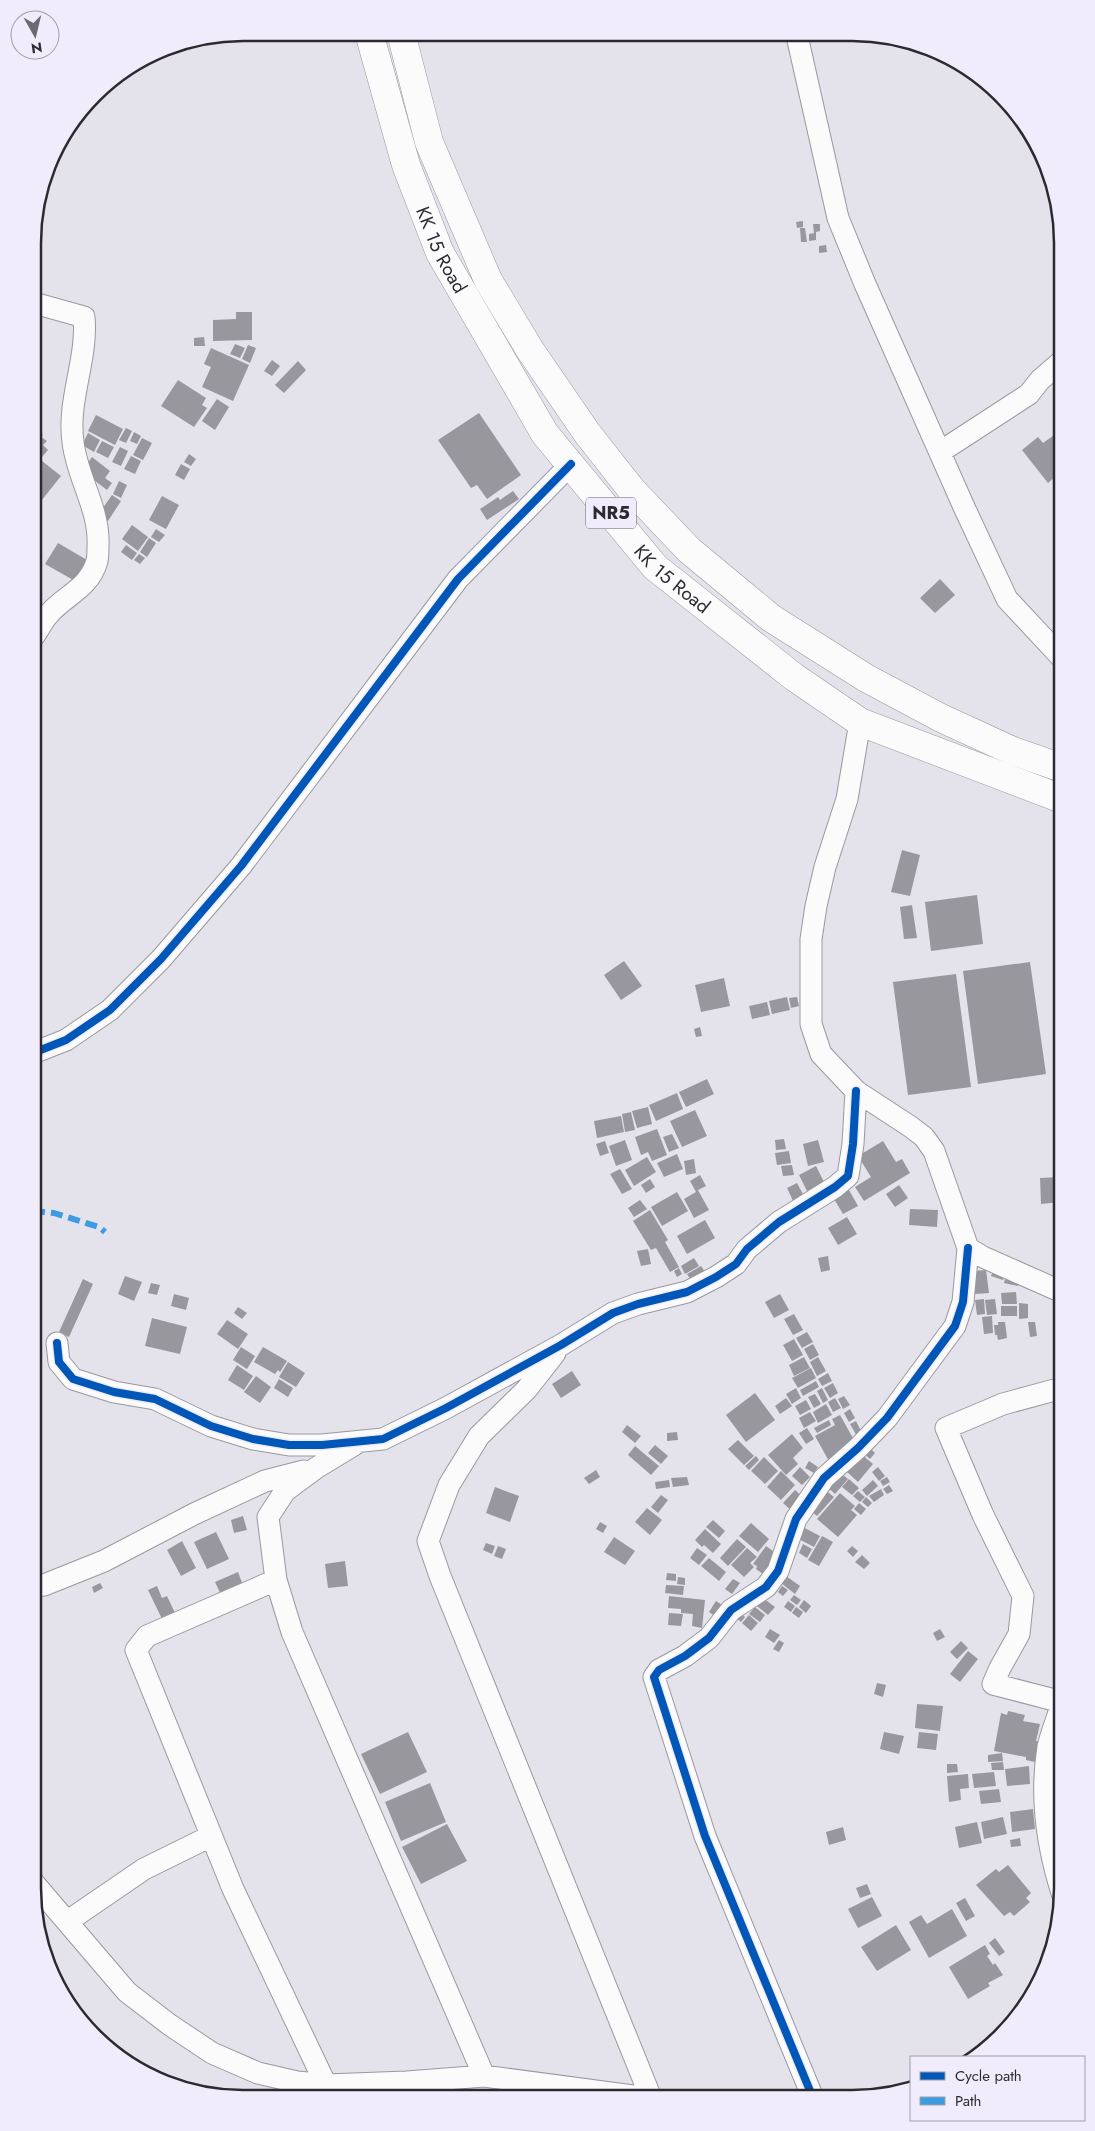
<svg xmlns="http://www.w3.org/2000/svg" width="1095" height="2131" font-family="Jost,sans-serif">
  <rect width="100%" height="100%" fill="#e4e2ea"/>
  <!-- building -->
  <path fill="#99979e" d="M803,221v6l-6,1 -1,-6z
    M813,224h7v7l-4,1v8l-7,1v-7l5,-1z
    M800,228h5l2,14h-6z
    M826,245l1,7 -8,1v-7z
    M236,312h16v28l-39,1v-21l23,-1z
    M204,337l1,9h-11v-8z
    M235,344l10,4 -5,10 -10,-4z
    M248,345l8,3 -6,15 -8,-4z
    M211,348l38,17 -16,36 -31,-14 9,-20 -7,-3z
    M272,360l8,6 -8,10 -8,-5z
    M298,361l8,9 -22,23 -9,-8z
    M178,380l28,18 -4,7 5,3 -13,19 -33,-21z
    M217,399l12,8 -14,23 -13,-9z
    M479,413l42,62 -34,24 -10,-14 -6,3 -33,-48z
    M96,415l27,14 -8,16 -27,-14z
    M34,426l9,9 -2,2 6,4 -4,4 5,5 -14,16z
    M126,428l6,3 -6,12 -7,-3z
    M134,432l7,4 -4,8 -7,-3z
    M88,433l12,7 -6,12 -12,-7z
    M1054,435l8,12v32l-3,3 -4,-5 -7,6 -26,-33 16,-13 5,6z
    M142,438l10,5 -9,17 -10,-5z
    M102,441l12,6 -6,11 -12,-6z
    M120,447l8,4 -7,15 -9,-4z
    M189,454l7,5 -5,7 -7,-4z
    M131,456l10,5 -6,13 -11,-5z
    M92,457l18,14 -5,7 7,5 -5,7 -25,-19z
    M42,461l19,15 -27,34v-39z
    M181,464l9,5 -6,11 -9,-5z
    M119,481l8,4 -6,13 -8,-4z
    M513,491l6,8 -32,21 -7,-11 18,-12 2,3z
    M112,495l9,6 -13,20 -10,-6z
    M162,496l17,9 -13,24 -17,-9z
    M132,525l16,12 -10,14 -16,-12z
    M156,529l9,6 -6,7 -8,-5z
    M149,538l7,5 -9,14 -7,-5z
    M58,543l29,17 -12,21 -30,-17z
    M126,545l11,8 -5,7 -11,-8z
    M139,554l6,4 -5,6 -6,-4z
    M940,579l15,16 -20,18 -15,-15z
    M902,850l18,5 -10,41 -19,-4z
    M977,895l6,49 -52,7 -6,-49z
    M912,905l5,33 -13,1 -4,-32z
    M624,961l18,25 -21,14 -17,-25z
    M1030,962l16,112 -68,10 -15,-113z
    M956,974l15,113 -63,8 -15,-113z
    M724,978l6,28 -29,6 -6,-27z
    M787,997l3,13 -18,4 -3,-13z
    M797,997l2,9 -8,2 -2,-10z
    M767,1002l3,13 -18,4 -3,-13z
    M700,1027l2,9 -6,1 -2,-8z
    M707,1079l7,15 -28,13 -7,-15z
    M677,1093l6,16 -27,12 -7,-16z
    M648,1107l4,17 -15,4 -5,-17z
    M695,1110l12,26 -25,11 -12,-26z
    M631,1112l4,18 -10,2 -3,-18z
    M621,1116l3,16 -27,6 -3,-17z
    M657,1129l10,26 -15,6 -4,-9 -7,3 -6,-18z
    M672,1134l7,14 -10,4 -6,-15z
    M784,1139l2,10 -10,1 -1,-10z
    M625,1140l7,20 -16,6 -7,-20z
    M818,1140l6,22 -16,4 -5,-22z
    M605,1141l4,12 -9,3 -4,-12z
    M883,1141l13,21 6,-3 8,14 -46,28 -9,-14 16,-10 -13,-21z
    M789,1151l2,12 -14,2 -2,-12z
    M677,1154l6,15 -19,8 -7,-14z
    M647,1157l9,15 -22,14 -9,-16z
    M694,1159l2,14 -10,2 -2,-14z
    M792,1165l2,10 -11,1 -2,-10z
    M816,1166l8,16 -17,9 -8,-16z
    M620,1169l12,20 -10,5 -12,-20z
    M700,1175l6,11 -8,4 11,20 -15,8 -10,-19 12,-7 -6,-11z
    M1060,1177l1,25 -20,2 -1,-26z
    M650,1179l5,8 -9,6 -5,-8z
    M797,1183l8,15 -11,5 -7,-15z
    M899,1185l9,13 -13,9 -9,-13z
    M849,1190l9,16 -15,8 -9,-15z
    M677,1192l11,19 -26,15 -11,-19z
    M640,1200l7,9 -13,8 -6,-9z
    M910,1209l28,1 -1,17 -28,-2z
    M650,1210l18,30 -3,2 14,25 -9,5 -14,-24 -5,2 -18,-29z
    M847,1217l10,17 -19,11 -10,-17z
    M705,1220l10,18 -28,16 -10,-18z
    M648,1249l3,15 -10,2 -4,-15z
    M828,1256l2,14 -9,2 -3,-14z
    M694,1258l5,8 -14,8 -4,-8z
    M701,1266l4,6 -14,8 -4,-6z
    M679,1268l3,6 -5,3 -3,-6z
    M994,1269l11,4 -2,7 -12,-4z
    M986,1270l3,23 -14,1 -3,-23z
    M1006,1275l14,3 -2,8 -14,-3z
    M125,1276l17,6 -8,19 -16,-7z
    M83,1279l10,5 -24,53 -10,-5z
    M151,1283l9,2 -3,10 -9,-2z
    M1016,1292l1,12h-15l-1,-11z
    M174,1294l15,4 -3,12 -15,-4z
    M780,1294l9,16 -15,8 -9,-16z
    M984,1299l1,15 -8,1 -2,-15z
    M995,1299l2,15 -10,1 -2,-15z
    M1019,1303l9,1v14l-9,1z
    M1001,1306h16v10h-16z
    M238,1307l9,6 -5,6 -8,-6z
    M794,1314l9,16 -10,5 -9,-16z
    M992,1316l1,17 -9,1 -2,-17z
    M152,1318l35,9 -7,27 -35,-8z
    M227,1320l21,14 -10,15 -21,-15z
    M998,1322h7l2,16 -9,2 -1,-5h-2l-1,-10h4z
    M1028,1322h7l2,14 -7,1z
    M807,1332l6,10 -11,6 -6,-10z
    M794,1339l9,16 -11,6 -9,-16z
    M813,1344l6,11 -9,5 -6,-11z
    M241,1347l14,9 -8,13 -14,-9z
    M263,1347l24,14 -7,11 -2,-2 -3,4 -21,-12z
    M804,1357l6,11 -16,8 -5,-11z
    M818,1357l8,14 -9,5 -7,-14z
    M288,1362l17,11 -9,14 -17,-10z
    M237,1365l16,11 -9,14 -16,-10z
    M811,1368l5,10 -18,10 -6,-10z
    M572,1371l9,14 -20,13 -9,-14z
    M828,1373l4,8 -10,5 -4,-7z
    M256,1376l15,11 -11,16 -16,-11z
    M279,1379l14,9 -5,9 -14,-9z
    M816,1381l3,6 -16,9 -3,-6z
    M833,1383l5,10 -8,5 -6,-10z
    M796,1388l5,10 -9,6 -6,-10z
    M822,1388l6,12 -5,3 -6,-12z
    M755,1393l20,27 -29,22 -20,-27z
    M815,1394l6,10 -7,4 -6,-11z
    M844,1396l6,9 -7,4 -5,-10z
    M786,1398l6,8 -12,8 -5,-8z
    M835,1398l6,10 -8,4 -5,-10z
    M806,1400l5,9 -11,6 -5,-9z
    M826,1404l6,11 -14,8 -5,-11z
    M850,1409l5,9 -6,4 -5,-9z
    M810,1412l6,9 -12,7 -5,-10z
    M840,1415l18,32 -28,16 -15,-27 20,-11 -3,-6z
    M829,1420l2,5 -14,8 -3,-5z
    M856,1421l7,14 -5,3 -8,-14z
    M627,1425l14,11 -6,7 -13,-11z
    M807,1428l7,11 -8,5 -7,-11z
    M677,1432l1,8 -11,1v-8z
    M792,1434l11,14 -10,10 5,6 -12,11 -18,-20z
    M738,1440l16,16 -10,9 -16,-16z
    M655,1445l13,11 -7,8 -13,-11z
    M635,1446l24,20 -8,9 -23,-20z
    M869,1447l6,6 -5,6 -7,-6z
    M861,1454l12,10 -15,18 -12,-11z
    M756,1456l3,4 -10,10 -4,-4z
    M764,1457l14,14 -13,13 -14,-13z
    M809,1461l9,6 -4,6 -9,-5z
    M800,1467l10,10 -8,8 -10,-9z
    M878,1467l7,9 -6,5 -7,-9z
    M596,1470l4,7 -11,7 -5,-6z
    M781,1471l14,14 -14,15 -14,-13z
    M839,1472l9,7 -13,15 -9,-8z
    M687,1477l2,8 -16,2 -2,-9z
    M887,1477l3,5 -7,4 -3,-5z
    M849,1479l10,9 -7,7 -10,-8z
    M669,1480l1,7 -14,2 -1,-7z
    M873,1480l5,6 -11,10 -5,-6z
    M889,1485l4,6 -6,3 -4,-5z
    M495,1487l24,9 -9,26 -24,-9z
    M824,1489l10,8 -17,19 -10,-8z
    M881,1489l3,6 -10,7 -5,-6z
    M795,1490l11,10 -12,13 -11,-10z
    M858,1491l7,6 -5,5 -7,-6z
    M840,1493l15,13 -4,4 6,5 -19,22 -21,-18z
    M661,1495l7,5 -10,13 -7,-6z
    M866,1497l6,6 -4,4 -6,-5z
    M859,1503l7,6 -5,6 -7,-6z
    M647,1508l15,12 -12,15 -15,-13z
    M243,1516l4,14 -13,3 -3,-13z
    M713,1520l12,11 -6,7 -13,-11z
    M600,1522l7,4 -4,7 -7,-4z
    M751,1523l18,16 -11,13 -19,-16z
    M801,1526l19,10 -6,11 -19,-10z
    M705,1529l16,15 -8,9 -9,-8 -2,2 -7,-7z
    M216,1532l13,27 -22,10 -13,-27z
    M822,1536l11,6 -14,24 -11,-6z
    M614,1537l21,14 -10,14 -21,-13z
    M737,1539l9,8 -18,19 -8,-8z
    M182,1541l14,27 -15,8 -14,-26z
    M486,1543l9,3 -3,8 -9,-4z
    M803,1544l9,5 -5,9 -8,-5z
    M498,1546l8,3 -4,10 -8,-3z
    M766,1546l11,8 -14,20 -7,-5 1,-3 -4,-2z
    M852,1546l6,5 -5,6 -6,-6z
    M697,1548l10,7 -8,10 -9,-7z
    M747,1548l10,9 -7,6 4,4 -10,10 -13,-12z
    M862,1555l8,8 -6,6 -9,-7z
    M709,1558l17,14 -7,9 -18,-15z
    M345,1561l3,25 -20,2 -3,-24z
    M238,1572l6,16 -22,9 -7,-15z
    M667,1573l9,1v7l-10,-1z
    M786,1576l14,10 -5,8 -14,-11z
    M678,1577l7,1v7l-8,-1z
    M733,1579l7,4 -8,11 -7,-5z
    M100,1583l3,5 -9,5 -2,-6z
    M666,1585l18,1 -1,9 -18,-2z
    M157,1586l5,12 5,-2 8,17 -13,6 -14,-29z
    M782,1586l6,4 -5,6 -5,-4z
    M794,1595l7,5 -4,5 -7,-5z
    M669,1596l36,4 -3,28 -10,-2 1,-12 -12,-1v-4l-13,-1z
    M763,1598l12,9 -7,8 -11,-9z
    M804,1600l7,6 -5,7 -7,-6z
    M716,1601l9,6 -7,11 -9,-6z
    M788,1601l7,5 -4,6 -7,-5z
    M755,1607l10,8 -5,7 -11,-8z
    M796,1607l7,5 -4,6 -7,-5z
    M740,1612l5,5 -4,5 -6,-5z
    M669,1613l14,1 -2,12 -13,-1z
    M749,1615l9,8 -7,8 -9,-8z
    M770,1629l10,6 -6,8 -9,-6z
    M940,1629l5,8 -8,4 -4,-8z
    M779,1640l5,3 -5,9 -6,-3z
    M961,1641l7,7 -11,11 -7,-7z
    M968,1651l10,8 -18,23 -10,-8z
    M877,1683l9,2 -3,12 -9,-3z
    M917,1704l26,2 -3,25 -25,-3z
    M1008,1711l17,4 -2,6 17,3 -4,17 7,1 -4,21 -13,-3v-3l-32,-6 7,-38 6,2z
    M408,1732l19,40 -47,22 -19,-40z
    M884,1732l20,4 -5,18 -19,-5z
    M919,1732l19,2 -2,16 -19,-2z
    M1002,1753l1,8 -15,1v-7z
    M1003,1762l1,8h-12l-1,-7z
    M947,1764h10l1,8 -11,1z
    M1029,1766l1,18 -23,2 -2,-17z
    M1052,1768l10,1v17l-13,-2z
    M994,1772l2,14 -22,2 -2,-14z
    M968,1774l1,14 -9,1 1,11 -12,2 -2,-26z
    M430,1783l16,39 -45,19 -16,-39z
    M999,1789l2,13 -20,2 -2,-13z
    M1033,1809l2,20 -23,3 -2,-20z
    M1003,1817l4,17 -23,5 -3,-17z
    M1055,1817h7v12h-7z
    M977,1822l5,21 -23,5 -4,-21z
    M447,1824l20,37 -46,23 -19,-37z
    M843,1827l3,13 -17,5 -3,-13z
    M1056,1834h6v13l-6,-1z
    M1020,1838l1,8 -10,1 -1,-7z
    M1008,1865l23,28 -5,5 4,4 -16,14 -4,-4 -6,4 -28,-31 20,-16 3,3z
    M867,1884l4,10 -11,4 -4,-10z
    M872,1897l10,19 -24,12 -10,-19z
    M965,1898l10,18 -9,5 -10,-18z
    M952,1909l15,27 -38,22 -20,-36 12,-7 6,9z
    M896,1925l15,25 -34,21 -16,-24z
    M995,1938l10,14 -6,4 -10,-13z
    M985,1945l5,9 -3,2 6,9 2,-2 8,12 -15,8 2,3 -22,13 -19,-32z"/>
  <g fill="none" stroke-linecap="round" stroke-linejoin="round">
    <!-- street casing -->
    <g stroke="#9a989f" stroke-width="23">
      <path id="street" d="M797,36l41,182 27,66 99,223 43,92 55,59
        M940,452l89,-58 11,-14 22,-19
        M34,636c5,-7 9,-16 15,-22 16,-19 40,-25 48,-53 1,-4 1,-11 1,-15 2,-37 -21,-68 -25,-104 -6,-42 15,-83 11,-125l-50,-14
        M860,722l-13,77 -22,68 -9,39 -5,33v85l10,30 35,37 55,36 13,10 10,14 34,97 15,9 79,35
        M33,1053l33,-13 44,-30 51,-51 80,-93 217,-287 113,-115
        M57,1343l2,19 14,17 41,13 41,7 56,27 42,13 36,6h33l61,-6 63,-31 115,-63 52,-32 25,-9 49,-12 29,-15 20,-13 11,-15 32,-27 56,-35 13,-11 5,-32 3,-53
        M555,1353l-28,36 -48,47 -30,49 -21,56 12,35 211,522
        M354,1445l-38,23 -31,23 -17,26 8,63 16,52 192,444
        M276,1580l-129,56 -11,14 97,239 93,196
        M33,1587l11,-2 60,-24 90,-47 71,-33 39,-10
        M1062,1702l-69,-18 7,-16 19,-34 4,-38 -40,-81 -37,-87 57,-24 59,-16
        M33,1882l94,110 43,33 42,28 46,20 39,9 29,3 81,-3 77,-6 164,22
        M1062,1893c-15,-47 -22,-96 -14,-146 3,-14 10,-30 14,-44
        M68,1921l76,-52 67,-33
        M813,2098l-108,-262 -51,-159 5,-7 26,-14 24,-18 22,-28 35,-23 12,-16 18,-52 28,-41 34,-30 29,-30 68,-92 8,-24 5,-54"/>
    </g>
    <!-- highway casing -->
    <g stroke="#9a989f" stroke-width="29">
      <g id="highway">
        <path id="s1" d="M369,33l37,132 34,88 105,181 110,133 139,110 66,45 202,77"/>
        <path d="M401,33l28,109 59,138 42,70 57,83 44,56 58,61 82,68 95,60 75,40 72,33 49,17"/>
      </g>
    </g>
    <!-- street -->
    <use href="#street" stroke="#fbfbfc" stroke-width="21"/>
    <!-- highway -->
    <use href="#highway" stroke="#fbfbfc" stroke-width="28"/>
    <!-- quiet -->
    <path stroke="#3d9ce1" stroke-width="6" stroke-dasharray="12 6" stroke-linecap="butt" d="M33,1211l21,2 45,14 6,5"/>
    <!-- cycleway casing -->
    <g stroke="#f0ecfb" stroke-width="11">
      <path id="cycleway" d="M33,1053l33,-13 44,-30 51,-51 80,-93 217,-287 113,-115
        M57,1343l2,19 14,17 41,13 41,7 56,27 42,13 36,6h33l61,-6 63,-31 115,-63 52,-32 25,-9 49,-12 29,-15 20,-13 11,-15 32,-27 56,-35 13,-11 5,-32 3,-53
        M813,2098l-108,-262 -51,-159 5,-7 26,-14 24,-18 22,-28 35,-23 12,-16 18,-52 28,-41 34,-30 29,-30 68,-92 8,-24 5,-54"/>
    </g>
    <!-- cycleway -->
    <use href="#cycleway" stroke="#0057b8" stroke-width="8"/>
  </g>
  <g text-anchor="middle" stroke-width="5" stroke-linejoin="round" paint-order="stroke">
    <!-- shield labels -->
    <rect fill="#f0ecfb" stroke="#67646d" stroke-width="1" x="586" y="497.5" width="50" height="31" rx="4"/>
    <g font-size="18" font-weight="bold" fill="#2c2a30">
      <text x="611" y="519">NR5</text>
    </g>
    <!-- street labels -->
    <g font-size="19" fill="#2c2a30" stroke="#f0ecfb">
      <text dy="7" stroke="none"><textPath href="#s1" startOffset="229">KK 15 Road</textPath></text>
      <text dy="7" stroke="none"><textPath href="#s1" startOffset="634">KK 15 Road</textPath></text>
    </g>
  </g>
  <!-- crop -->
  <path d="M0 0H1095V2131H0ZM243 41H852A202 202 0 0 1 1054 243V1888A202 202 0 0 1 852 2090H243A202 202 0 0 1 41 1888V243A202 202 0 0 1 243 41Z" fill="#f0ecfb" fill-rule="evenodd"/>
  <path fill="none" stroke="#2c2a30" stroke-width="2.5" d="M243 41H852A202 202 0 0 1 1054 243V1888A202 202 0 0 1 852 2090H243A202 202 0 0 1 41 1888V243A202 202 0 0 1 243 41Z"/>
  <!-- legend -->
  <rect x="910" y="2056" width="175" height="65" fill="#f0ecfb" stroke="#a29eaa"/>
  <rect x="920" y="2072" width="25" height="8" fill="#0057b8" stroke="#a29eaa"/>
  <text x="955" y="2081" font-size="15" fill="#2c2a30">Cycle path</text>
  <rect x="920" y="2097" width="25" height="8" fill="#3d9ce1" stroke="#a29eaa"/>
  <text x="955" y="2106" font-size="15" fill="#2c2a30">Path</text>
  <!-- north arrow -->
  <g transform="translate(35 35) rotate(172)"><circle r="24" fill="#f0ecfb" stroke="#a29eaa"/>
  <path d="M0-4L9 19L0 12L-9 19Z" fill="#6c6a71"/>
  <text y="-8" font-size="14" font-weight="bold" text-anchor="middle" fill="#2c2a30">N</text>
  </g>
</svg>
